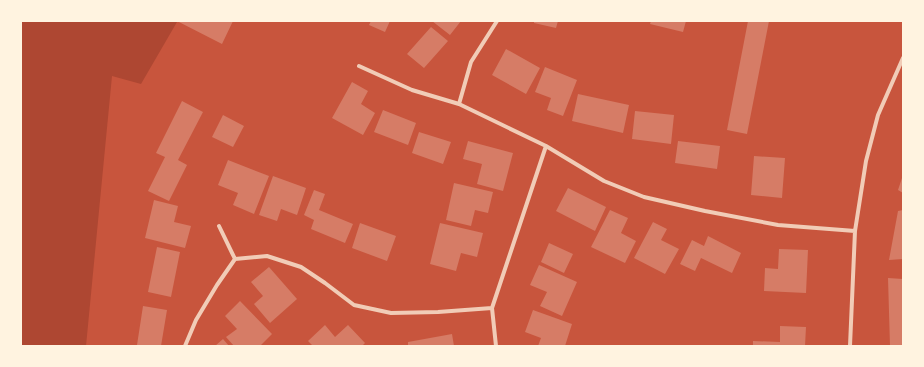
<svg xmlns="http://www.w3.org/2000/svg" width="924" height="367" font-family="Signika,sans-serif">
  <rect width="100%" height="100%" fill="#c8553d"/>
  <!-- green -->
  <path fill="#ae4732" d="M21,21l156,1 -36,62 -29,-8 -26,270h-65z"/>
  <!-- building -->
  <path fill="#d67c66" d="M177,21h56l-11,23z
    M371,21h19l-5,11 -16,-7z
    M432,21h29l-11,14z
    M534,21h24l-2,7 -22,-5z
    M651,21h35l-3,11 -33,-8z
    M748,21h21l-22,113 -20,-4z
    M431,27l17,14 -24,27 -17,-14z
    M506,49l34,19 -14,26 -34,-19z
    M545,67l32,13 -14,36 -16,-6 4,-12 -16,-6z
    M352,82l16,9 -7,13 14,9 -12,22 -31,-17z
    M578,94l51,11 -6,28 -51,-12z
    M182,101l21,11 -25,48 9,5 -18,36 -21,-10 17,-34 -9,-4z
    M383,110l33,13 -8,22 -34,-13z
    M635,111l39,4 -3,29 -39,-5z
    M223,115l21,11 -11,21 -21,-10z
    M419,132l32,10 -8,22 -31,-11z
    M468,141l45,12 -10,38 -26,-7 5,-20 -19,-5z
    M678,141l42,5 -3,23 -42,-6z
    M754,156l31,2 -3,40 -31,-3z
    M228,160l41,16 -15,38 -21,-9 5,-12 -20,-8z
    M903,175v18l-5,-3z
    M273,176l33,12 -9,27 -16,-6 -4,12 -18,-6z
    M454,183l39,9 -5,21 -13,-3 -4,16 -25,-6z
    M568,188l38,19 -11,24 -39,-20z
    M314,190l11,4 -6,16 34,14 -8,19 -34,-14 3,-9 -10,-5z
    M154,200l24,6 -4,16 17,4 -6,22 -40,-10z
    M610,210l18,8 -7,15 15,8 -11,22 -34,-16z
    M903,210v49l-14,1 9,-49z
    M653,222l14,7 -6,11 18,9 -14,25 -31,-16z
    M360,223l36,13 -9,25 -35,-13z
    M440,223l43,10 -6,24 -16,-4 -5,18 -26,-7z
    M708,236l33,17 -9,20 -31,-15 -6,13 -15,-7 12,-24 12,6z
    M549,243l24,11 -9,19 -23,-11z
    M157,247l23,5 -9,45 -23,-5z
    M779,249l29,1 -2,43 -42,-2 1,-23 13,1z
    M539,265l38,17 -15,34 -22,-10 7,-14 -17,-7z
    M269,267l28,32 -27,24 -16,-19 9,-8 -12,-14z
    M888,278l15,1v67h-13z
    M240,301l32,33 -12,12h-26l-8,-9 11,-8 -12,-13z
    M143,306l24,4 -6,36h-17l-7,-1z
    M533,310l39,14 -7,22h-27l3,-8 -16,-6z
    M325,325l10,12 13,-12 17,18 -3,3h-49l-5,-5z
    M780,326l26,1 -1,19h-52v-5l27,1z
    M452,334l2,12h-46v-4z
    M223,339l6,7h-14z"/>
  <g fill="none" stroke-linecap="round" stroke-linejoin="round">
    <!-- minor -->
    <path stroke="#f1ccb7" stroke-width="4" d="M359,66l53,24 47,14 87,42 58,35 40,16 61,14 73,14 77,6
      M459,104l12,-42 26,-41
      M235,259l32,-3 34,11 24,16 29,22 37,8 47,-1 54,-4
      M185,346l11,-26 21,-35 18,-26 -16,-33
      M496,346l-4,-38 54,-162
      M850,346l5,-115 11,-70 12,-46 25,-57"/>
  </g>
  <!-- border -->
  <rect width="924" height="367" fill="none" stroke="#fff3e0" stroke-width="44"/>
</svg>
